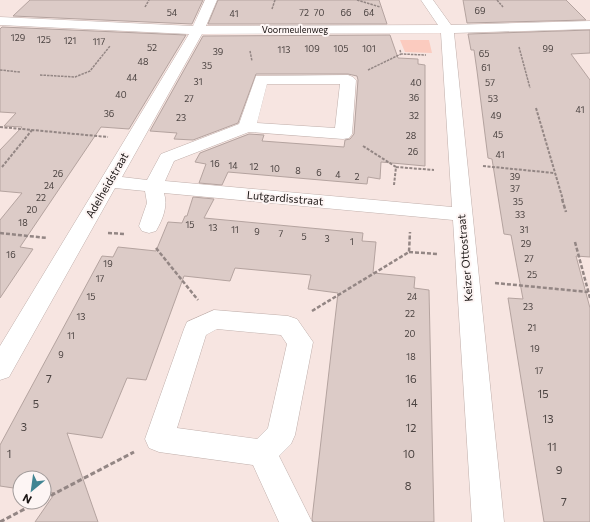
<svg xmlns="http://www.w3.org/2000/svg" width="590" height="522" font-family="Commissioner,sans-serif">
  <rect width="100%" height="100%" fill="#f7e5e1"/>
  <!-- green -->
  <path fill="#fbcbbf" d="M400,40h29l3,13 -27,-1z"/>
  <!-- building -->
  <path fill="#dccbc7" stroke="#b4a39f" d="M30,0h173l-11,24 -179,-8z
    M218,0h161l8,24h-179z
    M463,0h103l20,20 -119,3z
    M2,27l184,8 -57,94 -28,-2 -81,120 13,2 -33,49v-78l22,-27 -22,-2v-41l22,-23 -18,-1 12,-13 -16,-1v-83z
    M590,30v23l-19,1 19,26v177l-14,-1 14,52v214h-46l-36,-224 15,1 -12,-64 -7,-1 -12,-75 -4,-1 -11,-87 -3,-21h-3l-3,-16z
    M390,35l8,23 20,1v5l7,1v101l-44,-4 -1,17 -12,-2 -1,7 -139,-12 -6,13 -23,-2 7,-19 -11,-2 5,-9 49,-19 15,1 -2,6 82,6 1,-7 5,-1 4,-5 4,-54 -1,-4 -9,-2h-92l-18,49 -45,17 -19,-1 3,-6 -27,-2 53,-95z
    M193,197l21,2 -10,19 159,15 -1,8 14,1 -3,31 42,4 -1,11 15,2 5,232h-121l-1,-3 26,-226 -30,-4 3,-14 -76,-7 -5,13 -46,-5 -38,104 -19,-2 -25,60 -35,-5 31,89h-63l20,-29 -11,-2v-13h-24v11l-20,-3v-41l102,-189 11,1 5,-10 38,4 12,-29 14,1 3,-7h2z"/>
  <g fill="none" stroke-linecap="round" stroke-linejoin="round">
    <!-- minor casing -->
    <g stroke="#c0afab" stroke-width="1">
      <path id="minor" d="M205,0h12l-11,26 232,-1 -17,-25h12l18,25 139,-4v8l-136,4 50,489h-32l-19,-302 -289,-27c4,13 -1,26 -8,38l-7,2 -7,-2 -3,-5 8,-23 -2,-12 -30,-3 -106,189 -9,3v-34l189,-312 -189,-9v-8l193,9zM441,33l11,174 -287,-26 9,-20 75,-29 94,7 6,-1 3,-4 4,-54 -3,-3 -5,-2 -92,1 -17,48 -78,30 -14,26 -25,-3 80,-143zM267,84h73l-5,44 -78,-5z
        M214,310l74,6 9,3 16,23 -18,93 -4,9 -12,12 33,66h-33l-26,-57 -94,-13 -10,-4 -4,-9 39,-110 3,-7zM217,329l64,6 6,9 -19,84 -11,11 -80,-11 29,-93z"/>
    </g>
    <!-- path-far3 -->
    <path stroke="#938684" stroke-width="1.5" stroke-dasharray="2.5 1" stroke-linecap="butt" d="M357,0l23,7
      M497,0l6,7
      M145,7l4,-7
      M272,9l3,-9
      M519,47l11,41
      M400,50l1,4 25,1
      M250,51l2,10
      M0,70l20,2
      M368,70l33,-16
      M40,75l35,2 15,-6 20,-25"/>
    <!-- path-far2 -->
    <path stroke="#938684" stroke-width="2" stroke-dasharray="3 1.5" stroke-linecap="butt" d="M536,108l27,92
      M0,127l108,10
      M363,146l33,21
      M483,166l71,7
      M2,167l30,-37
      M394,185l2,-18 38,3"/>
    <!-- path-far1 -->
    <path stroke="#938684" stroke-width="2.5" stroke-dasharray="4 2" stroke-linecap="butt" d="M562,199l4,13
      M0,233l47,5
      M108,233l17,1
      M575,242l15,56
      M156,248l42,52
      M409,252l29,2
      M495,283l93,9
      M312,311l97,-59 1,-20"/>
    <!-- path -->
    <path stroke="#938684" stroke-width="3" stroke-dasharray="5 2.5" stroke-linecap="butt" d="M44,499l90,-47
      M0,522l38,-20"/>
    <!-- minor -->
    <use href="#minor" fill="#fff" fill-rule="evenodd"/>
  </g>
  <g text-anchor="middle" stroke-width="4" stroke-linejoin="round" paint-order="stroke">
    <!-- number labels -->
    <g font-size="9" fill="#4a4240">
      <text x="480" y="14">69</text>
      <text x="172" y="16">54</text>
      <text x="304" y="16">72</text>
      <text x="319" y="16">70</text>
      <text x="346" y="16">66</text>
      <text x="369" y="16">64</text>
      <text x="234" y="17">41</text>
      <text x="18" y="41">129</text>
      <text x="44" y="43">125</text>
      <text x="70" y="44">121</text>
      <text x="99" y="45">117</text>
      <text x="152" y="51">52</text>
      <text x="312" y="52">109</text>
      <text x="341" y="52">105</text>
      <text x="369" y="52">101</text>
      <text x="548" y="52">99</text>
      <text x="284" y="53">113</text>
      <text x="218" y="55">39</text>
      <text x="484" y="57">65</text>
      <text x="143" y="65">48</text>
      <text x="207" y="69">35</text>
      <text x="486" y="71">61</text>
      <text x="132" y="81">44</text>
      <text x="198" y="85">31</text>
      <text x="416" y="86">40</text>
      <text x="490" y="86">57</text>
      <text x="121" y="98">40</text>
      <text x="414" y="101">36</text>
      <text x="189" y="102">27</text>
      <text x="493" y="102">53</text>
      <text x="580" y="113">41</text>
      <text x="109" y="117">36</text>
      <text x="414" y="119">32</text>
      <text x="496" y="119">49</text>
      <text x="181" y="121">23</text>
      <text x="498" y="138">45</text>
      <text x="411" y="139">28</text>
      <text x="413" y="155">26</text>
      <text x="500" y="158">41</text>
      <text x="215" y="167">16</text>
      <text x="233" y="169">14</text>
      <text x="254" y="170">12</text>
      <text x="275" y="172">10</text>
      <text x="298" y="174">8</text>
      <text x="319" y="176">6</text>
      <text x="58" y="177">26</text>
      <text x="338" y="178">4</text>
      <text x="357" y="180">2</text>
      <text x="515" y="180">39</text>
      <text x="49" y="189">24</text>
      <text x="515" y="192">37</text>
      <text x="41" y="201">22</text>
      <text x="518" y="205">35</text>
      <text x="32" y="213">20</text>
      <text x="520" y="218">33</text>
      <text x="23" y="226">18</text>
      <text x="190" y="228">15</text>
      <text x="213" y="231">13</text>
      <text x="235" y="233">11</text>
      <text x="524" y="233">31</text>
      <text x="257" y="235">9</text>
      <text x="281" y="237">7</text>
      <text x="304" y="240">5</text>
      <text x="327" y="242">3</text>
      <text x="352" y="245">1</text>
      <text x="526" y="247">29</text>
      <text x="11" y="258">16</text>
      <text x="529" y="262">27</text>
      <text x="108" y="267">19</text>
      <text x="532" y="278">25</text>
      <text x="100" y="282">17</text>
      <text x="91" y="300">15</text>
      <text x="412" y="300">24</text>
      <text x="528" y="310">23</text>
      <text x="410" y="317">22</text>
      <text x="81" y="320">13</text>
      <text x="532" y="331">21</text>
      <text x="410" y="337">20</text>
      <text x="71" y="339">11</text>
      <text x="535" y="352">19</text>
      <text x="61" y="358">9</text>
      <text x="411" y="360">18</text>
      <text x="539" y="374">17</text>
    </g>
    <!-- far-street labels -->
    <g font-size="9" fill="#1a1413" stroke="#fdf5f4">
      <text x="295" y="33">Voormeulenweg</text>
    </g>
    <!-- street labels -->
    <g font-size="11" fill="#1a1413" stroke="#fdf5f4">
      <text transform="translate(107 185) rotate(-60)" y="4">Adelheidstraat</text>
      <text transform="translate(285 198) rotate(5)" y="4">Lutgardisstraat</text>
      <text transform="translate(465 258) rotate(-95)" y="4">Keizer Ottostraat</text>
    </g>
    <!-- near-number labels -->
    <g font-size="11" fill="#4a4240">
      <text x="49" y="383">7</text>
      <text x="411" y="383">16</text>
      <text x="543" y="398">15</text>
      <text x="412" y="407">14</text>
      <text x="36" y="408">5</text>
      <text x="548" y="423">13</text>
      <text x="24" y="431">3</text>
      <text x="411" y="432">12</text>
      <text x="552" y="451">11</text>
      <text x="9" y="458">1</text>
      <text x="409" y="458">10</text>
      <text x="559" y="474">9</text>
      <text x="408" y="490">8</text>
      <text x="564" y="506">7</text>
    </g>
  </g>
  <!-- north arrow -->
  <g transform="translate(32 490) rotate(209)"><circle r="19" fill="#fdf5f4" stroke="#a29b9a"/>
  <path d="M0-3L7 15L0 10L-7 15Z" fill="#418593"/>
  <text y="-6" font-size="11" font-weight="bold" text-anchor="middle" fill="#1a1413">N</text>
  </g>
</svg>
